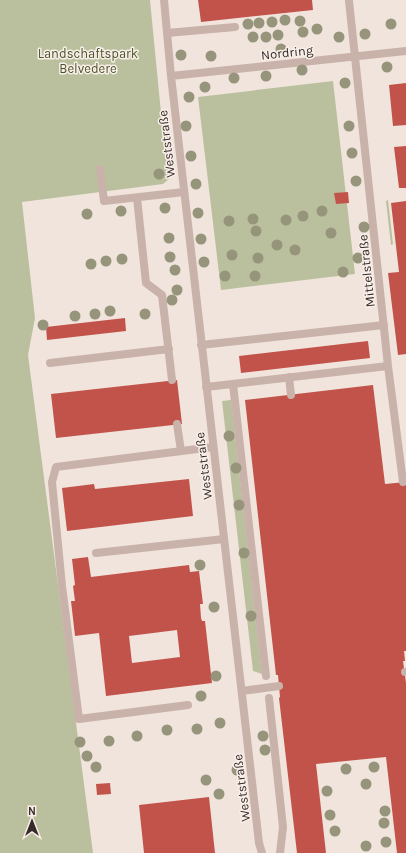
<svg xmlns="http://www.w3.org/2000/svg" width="406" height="853" font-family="Karla,sans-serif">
  <rect width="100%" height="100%" fill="#f1e4dd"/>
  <!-- green -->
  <path fill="#bac09d" d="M0,0h150l12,123 6,1c1,12 7,37 5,48 -1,5 -6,9 -10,12l-141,18 13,116 -7,37 65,498h-93z
    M333,81l22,193 -134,16 -23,-193z
    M388,200l5,44 -2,1 -5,-44z
    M231,400l31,274 -9,-3 -31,-270z"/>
  <!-- building -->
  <path fill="#c2534a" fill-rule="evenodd" d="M198,0h114l1,10 -112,12z
    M406,83v42l-13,1 -4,-41z
    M406,146v42h-7l-5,-41z
    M348,192l1,11 -13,1 -2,-11z
    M406,201v153l-8,1 -10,-82 11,-1 -8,-69z
    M125,318l1,13 -79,9 -1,-13z
    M368,341l2,17 -129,15 -2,-17z
    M177,380l5,44 -126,14 -5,-44z
    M373,385l12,99 21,-2v169h-2l1,10h-2l3,22v170h-9l-11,-96 -70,7 10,89h-29l-18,-155 1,-1 -2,-22h-2l-31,-275z
    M189,479l4,37 -126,15 -5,-43 32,-4 1,5z
    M88,557l3,20 98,-12 1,7 9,-1 4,33h-3l1,14 1,3h3l7,62 -106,13 -7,-63 -24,3 -4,-35h4l-2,-15 2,-1 -3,-26zM177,630l3,27 -48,6 -3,-27z
    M110,783l1,11 -14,1 -1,-11z
    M209,797l6,56h-71l-5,-48z"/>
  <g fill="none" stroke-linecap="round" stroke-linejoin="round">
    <!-- service -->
    <path stroke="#c9b2a9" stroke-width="8" d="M164,0l7,76 88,767 3,10
      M349,1l39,365 15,116
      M167,33l68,-6
      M171,76l235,-25
      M100,169l4,32 80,-9
      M137,198l9,85 16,12 10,85
      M201,345l183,-20
      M50,363l119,-14
      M289,377l2,18
      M233,384l33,292
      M206,387l182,-21
      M177,424l4,27
      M96,553l128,-14
      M405,672h1
      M242,691l37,-5
      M269,698l14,129 -3,26
      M188,705l-109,14 -17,-133 -10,-104 4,-15 157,-20"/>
  </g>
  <!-- trees -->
  <g fill="#96957c">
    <circle cx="285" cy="20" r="5.5"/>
    <circle cx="300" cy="21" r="5.5"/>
    <circle cx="272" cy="22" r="5.5"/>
    <circle cx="259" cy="23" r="5.5"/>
    <circle cx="248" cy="24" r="5.5"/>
    <circle cx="391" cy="24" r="5.5"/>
    <circle cx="317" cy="29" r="5.5"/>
    <circle cx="303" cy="32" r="5.5"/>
    <circle cx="365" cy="34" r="5.5"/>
    <circle cx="278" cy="35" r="5.5"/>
    <circle cx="253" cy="37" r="5.5"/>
    <circle cx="266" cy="37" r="5.5"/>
    <circle cx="339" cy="37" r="5.5"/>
    <circle cx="281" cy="49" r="5.5"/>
    <circle cx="181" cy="55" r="5.5"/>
    <circle cx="211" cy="56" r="5.5"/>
    <circle cx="387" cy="67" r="5.5"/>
    <circle cx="302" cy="70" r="5.5"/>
    <circle cx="266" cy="76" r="5.5"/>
    <circle cx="234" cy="78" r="5.5"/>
    <circle cx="345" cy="83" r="5.5"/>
    <circle cx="205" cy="87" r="5.5"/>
    <circle cx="189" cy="97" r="5.5"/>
    <circle cx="186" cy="126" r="5.5"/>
    <circle cx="349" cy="126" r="5.5"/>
    <circle cx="352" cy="153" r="5.5"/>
    <circle cx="191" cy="156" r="5.5"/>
    <circle cx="159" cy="174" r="5.5"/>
    <circle cx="356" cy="181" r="5.5"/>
    <circle cx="196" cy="184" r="5.5"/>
    <circle cx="165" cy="208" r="5.5"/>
    <circle cx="121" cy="211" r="5.5"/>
    <circle cx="322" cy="211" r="5.5"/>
    <circle cx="198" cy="213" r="5.5"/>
    <circle cx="87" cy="214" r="5.5"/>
    <circle cx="303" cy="216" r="5.5"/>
    <circle cx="253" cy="219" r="5.5"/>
    <circle cx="286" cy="220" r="5.5"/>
    <circle cx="229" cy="221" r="5.5"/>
    <circle cx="364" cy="227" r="5.5"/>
    <circle cx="256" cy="231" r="5.5"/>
    <circle cx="331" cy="233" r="5.5"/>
    <circle cx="169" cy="238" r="5.5"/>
    <circle cx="201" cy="239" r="5.5"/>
    <circle cx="277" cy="245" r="5.5"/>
    <circle cx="295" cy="250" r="5.5"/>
    <circle cx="232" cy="255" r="5.5"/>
    <circle cx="170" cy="257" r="5.5"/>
    <circle cx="258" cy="258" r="5.5"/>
    <circle cx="358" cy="258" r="5.5"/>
    <circle cx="122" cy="259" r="5.5"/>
    <circle cx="106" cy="261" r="5.5"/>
    <circle cx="204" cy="262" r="5.5"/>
    <circle cx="91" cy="264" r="5.5"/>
    <circle cx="175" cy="270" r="5.5"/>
    <circle cx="343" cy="272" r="5.5"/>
    <circle cx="225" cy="276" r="5.5"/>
    <circle cx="255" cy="276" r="5.5"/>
    <circle cx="177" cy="290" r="5.5"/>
    <circle cx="172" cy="300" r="5.5"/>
    <circle cx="110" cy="311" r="5.5"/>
    <circle cx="95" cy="314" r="5.5"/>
    <circle cx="145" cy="314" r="5.5"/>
    <circle cx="75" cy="316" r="5.5"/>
    <circle cx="43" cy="325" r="5.5"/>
    <circle cx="229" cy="436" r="5.5"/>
    <circle cx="236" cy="468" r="5.5"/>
    <circle cx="239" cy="505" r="5.5"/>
    <circle cx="244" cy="553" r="5.5"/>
    <circle cx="200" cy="565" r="5.5"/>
    <circle cx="214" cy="607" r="5.5"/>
    <circle cx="251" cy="616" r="5.5"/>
    <circle cx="216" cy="676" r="5.5"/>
    <circle cx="201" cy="696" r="5.5"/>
    <circle cx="220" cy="723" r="5.5"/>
    <circle cx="197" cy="729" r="5.5"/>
    <circle cx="167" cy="730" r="5.5"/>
    <circle cx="137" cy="736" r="5.5"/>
    <circle cx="263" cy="736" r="5.5"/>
    <circle cx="109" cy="741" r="5.5"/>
    <circle cx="80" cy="742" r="5.5"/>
    <circle cx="265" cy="750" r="5.5"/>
    <circle cx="87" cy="756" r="5.5"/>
    <circle cx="96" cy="767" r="5.5"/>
    <circle cx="374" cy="767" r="5.5"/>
    <circle cx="346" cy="769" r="5.5"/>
    <circle cx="237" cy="770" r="5.5"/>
    <circle cx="206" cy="780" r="5.5"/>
    <circle cx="366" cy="784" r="5.5"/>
    <circle cx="327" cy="791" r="5.5"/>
    <circle cx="219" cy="794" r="5.5"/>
    <circle cx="385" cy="811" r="5.5"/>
    <circle cx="330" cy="815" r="5.5"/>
    <circle cx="384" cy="823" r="5.5"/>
    <circle cx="335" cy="831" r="5.5"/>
    <circle cx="386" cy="842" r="5.5"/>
    <circle cx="366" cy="846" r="5.5"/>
  </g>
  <g text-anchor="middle" stroke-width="3" stroke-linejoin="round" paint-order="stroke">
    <!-- street labels -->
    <g font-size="13" fill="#372b29" stroke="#f9efe9">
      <text transform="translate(287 52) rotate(-6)" y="5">Nordring</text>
      <text transform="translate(166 144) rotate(-97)" y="5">Weststraße</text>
      <text transform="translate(366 271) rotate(-96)" y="5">Mittelstraße</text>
      <text transform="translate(203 466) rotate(-97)" y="5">Weststraße</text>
      <text transform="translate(241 788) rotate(-97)" y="5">Weststraße</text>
    </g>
    <!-- park labels -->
    <g font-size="13" fill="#4c542d" stroke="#f9efe9">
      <text x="88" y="58">Landschaftspark<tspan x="88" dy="15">Belvedere</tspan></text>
    </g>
  </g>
  <!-- north arrow -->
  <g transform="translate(32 821)" stroke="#f9efe9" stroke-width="3" paint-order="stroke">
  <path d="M0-3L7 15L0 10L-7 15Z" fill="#372b29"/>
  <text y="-6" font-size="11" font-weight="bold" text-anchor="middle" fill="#372b29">N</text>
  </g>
</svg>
